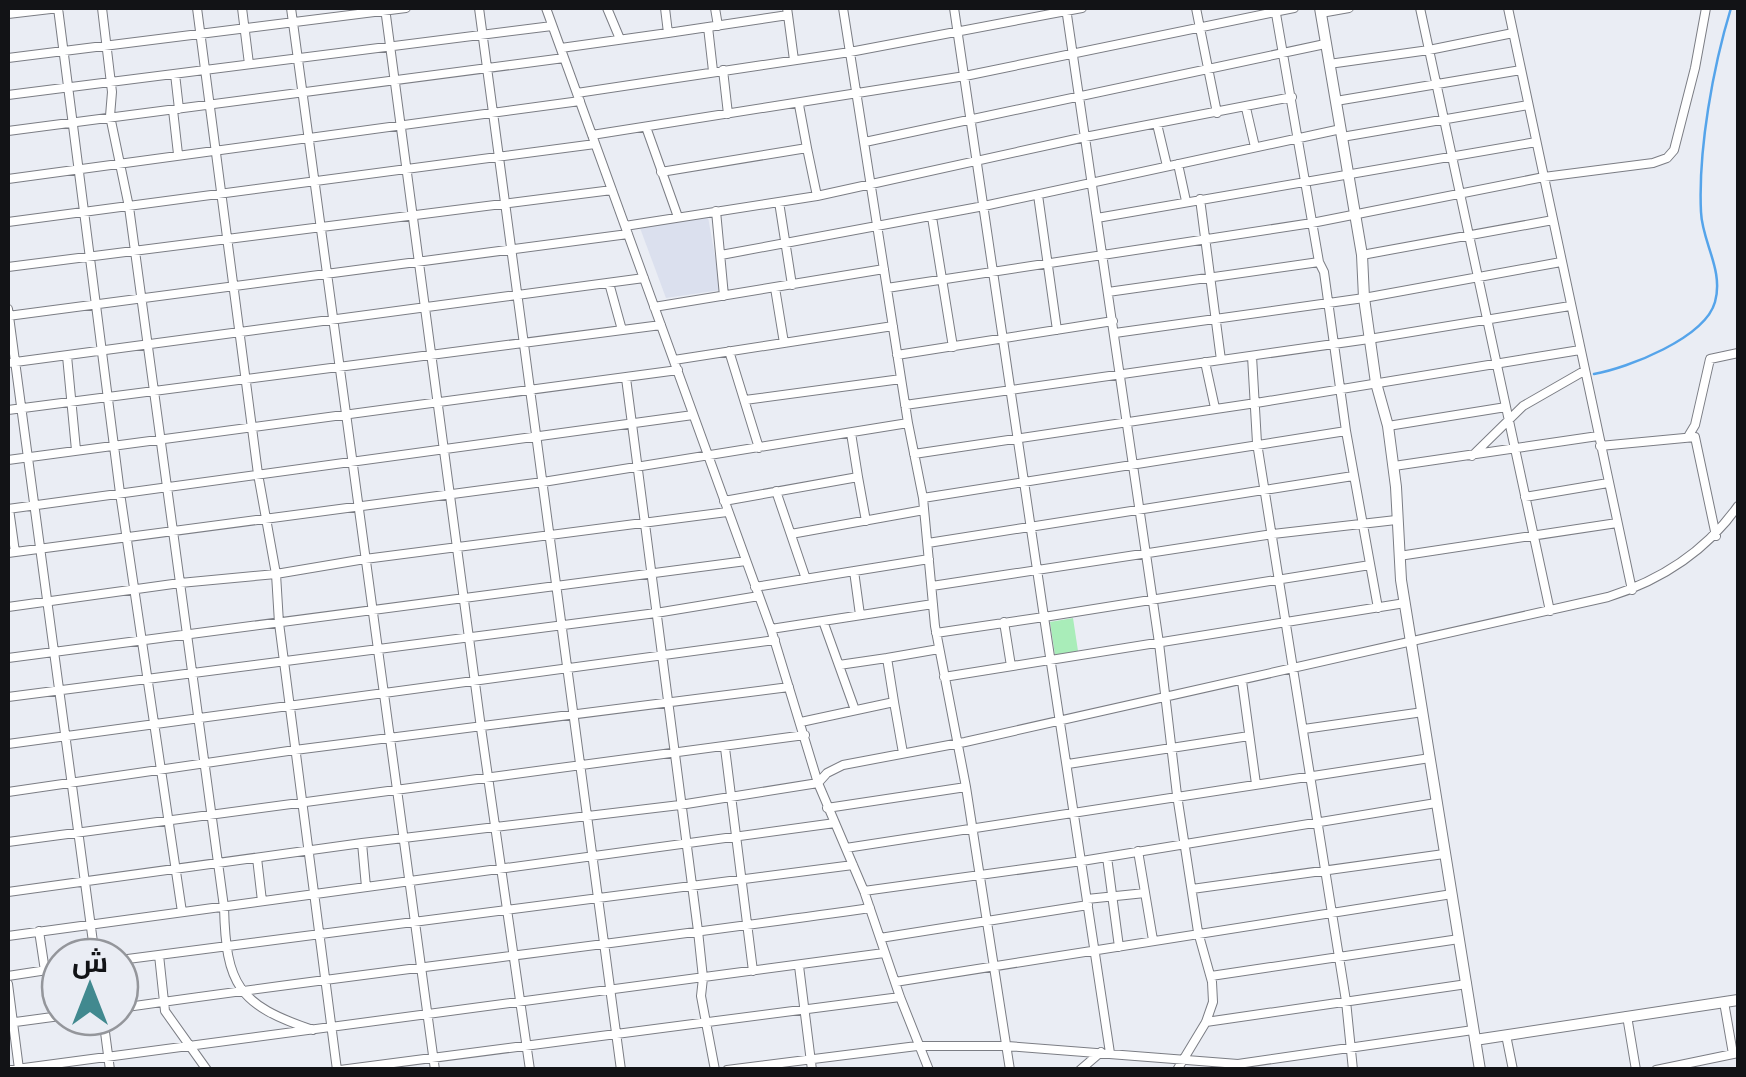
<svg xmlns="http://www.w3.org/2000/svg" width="1746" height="1077" font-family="Barlow,Cairo,sans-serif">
  <rect width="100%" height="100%" fill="#eaedf4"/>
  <!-- built -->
  <path fill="#dbe0ee" d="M708,217l13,73 -55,8 -26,-70z"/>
  <!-- green -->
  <path fill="#a9edb9" d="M1073,618l5,33 -23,4 -5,-33z"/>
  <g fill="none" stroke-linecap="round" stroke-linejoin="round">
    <!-- stream -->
    <path stroke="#55a4ea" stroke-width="2.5" d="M1594,374c34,-6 111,-36 121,-72 9,-32 -13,-60 -14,-90 -3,-62 12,-145 30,-204"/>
    <!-- minor casing -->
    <g stroke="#7b7d84" stroke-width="10">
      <path id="minor" d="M58,8l62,485 62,419
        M102,8l10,84 -2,24 19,91 95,700c2,78 14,98 89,123
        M242,8l7,56
        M291,8l144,1062
        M385,8l96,720 49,342
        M479,8l142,1062
        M546,8l225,621 47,154 46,108 36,106 29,73
        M607,8l13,31
        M715,8l3,18
        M843,8l65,415 15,75 12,128 31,161 44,283
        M954,8l90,609 326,-52
        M1066,8l93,635 18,152 21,137 14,50 1,20 -7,20 -29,48
        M1196,8l21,105
        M1275,8l44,254 5,10 22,159 32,177
        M1420,8l130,603
        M1508,8l124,582
        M1321,13l28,-5
        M8,14l51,-6
        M788,15l6,45
        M708,27l5,44
        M668,33l120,-18 -1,-7
        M561,48l107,-15 -3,-25
        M8,58l398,-50
        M1329,64l100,-14 84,-17
        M723,70l5,44
        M175,74l4,35
        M577,93l273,-41 232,-44
        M8,95l544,-69
        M1336,101l185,-31
        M799,105l8,43
        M1246,108l9,39
        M173,110l5,44
        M1157,124l10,42
        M646,127l32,90
        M8,131l556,-73
        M592,135l373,-59 329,-68
        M1342,137l186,-32
        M865,142l460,-98
        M1178,164l8,37
        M661,172l146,-24 10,48
        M8,179l572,-78
        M1038,195l19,135
        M1200,199l21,161
        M779,202l13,83
        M716,211l8,85
        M932,217l21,130
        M1097,218l439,-76
        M8,222l587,-78
        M625,226l192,-30 268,-59 207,-40
        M721,255l263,-49 357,-77
        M1362,255l191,-35
        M8,267l604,-77
        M609,283l13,47
        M775,288l9,55
        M887,288l425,-65 232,-46 109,-14 14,-5 7,-8 21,-82 11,-60
        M1108,292l211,-30
        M654,307l230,-38
        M8,309l87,648
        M8,316l620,-82
        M1115,333l249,-35 197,-36
        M729,351l30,97
        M897,355l216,-34
        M67,356l9,94
        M1252,356l5,87 89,558 7,69
        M674,360l219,-34
        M1205,362l10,46
        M8,363l636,-85
        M626,378l72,553 5,47 -2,18 14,74
        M745,400l156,-21
        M905,405l464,-66 201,-33
        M8,410l653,-85
        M1388,426l118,-19
        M1689,435l6,-10 15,-66 28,-6
        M1600,446l95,-9 21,99
        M914,454l342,-51 324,-53
        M1472,456l51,-50 61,-35
        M8,460l670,-90
        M1394,466l204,-30
        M858,477l8,44
        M776,491l30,88
        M1525,497l83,-14
        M923,498l423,-67
        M724,501l134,-24 -7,-44
        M8,509l685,-94
        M9,509l6,43
        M791,534l133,-24
        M928,543l425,-67
        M8,553l535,-71 365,-59
        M1399,556l218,-33
        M854,571l6,44
        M932,586l341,-52 123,-14
        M755,587l174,-28
        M8,607l172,-24 96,-9 -18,-100 -61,-466
        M823,621l32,89
        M1004,622l7,44
        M771,629l162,-25
        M936,633l108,-16 66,436
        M8,658l738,-97
        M839,665l48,-7
        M944,677l461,-74
        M1242,681l14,103
        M8,697l648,-84 103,-17
        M894,702l-7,-44 52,-9
        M801,722l93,-20 9,51
        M1304,729l119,-17
        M8,744l767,-104
        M725,748l28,223
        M1068,764l181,-28
        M8,792l287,-42 494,-63
        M827,808l139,-21
        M8,842l797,-107
        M362,843l4,44
        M846,848l584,-90
        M1138,851l15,89
        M1107,857l12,90
        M257,858l5,43
        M1192,889l252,-35
        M864,891l218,-30 354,-58
        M8,892l354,-49 318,-38 138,-22 9,-10 16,-8 122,-23 643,-145c54,-17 98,-46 130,-91
        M1087,899l58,-6
        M39,931l6,40
        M8,936l827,-113
        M880,938l208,-33
        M159,955l6,56 42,59
        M120,960l733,-95
        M799,966l13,104
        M8,976l52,-8
        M1211,976l248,-37
        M895,982l557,-88
        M8,984l11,85
        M1724,1002l9,52
        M120,1008c250,-36 500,-64 750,-100
        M1627,1016l9,54
        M103,1017l7,53
        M1206,1022l261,-38
        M8,1023l52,-7
        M1506,1035l7,35
        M9,1070l875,-117
        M337,1070l-58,-447 -3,-49 89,-15 362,-47
        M340,1070l560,-73
        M727,1070l190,-24h90l231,18 235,-34
        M1080,1070l21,-18
        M1656,1070l82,-17"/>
    </g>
    <!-- major casing -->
    <g stroke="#7b7d84" stroke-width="12">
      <path id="major" d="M1320,8l42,247 2,43 12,85 12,43 8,61 5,93 79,490
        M1475,1040l263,-40"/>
    </g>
    <!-- minor -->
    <use href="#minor" stroke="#fff" stroke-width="8"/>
    <!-- major -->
    <use href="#major" stroke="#fff" stroke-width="10"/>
  </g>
  <!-- border -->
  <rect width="1746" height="1077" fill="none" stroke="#121316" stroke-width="20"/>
  <!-- north arrow -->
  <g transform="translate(90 987)"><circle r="48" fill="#eaedf4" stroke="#94969b" stroke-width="2.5"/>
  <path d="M0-8L18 38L0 25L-18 38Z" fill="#41898f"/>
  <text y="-15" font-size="28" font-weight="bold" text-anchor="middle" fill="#121316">ش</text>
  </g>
</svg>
